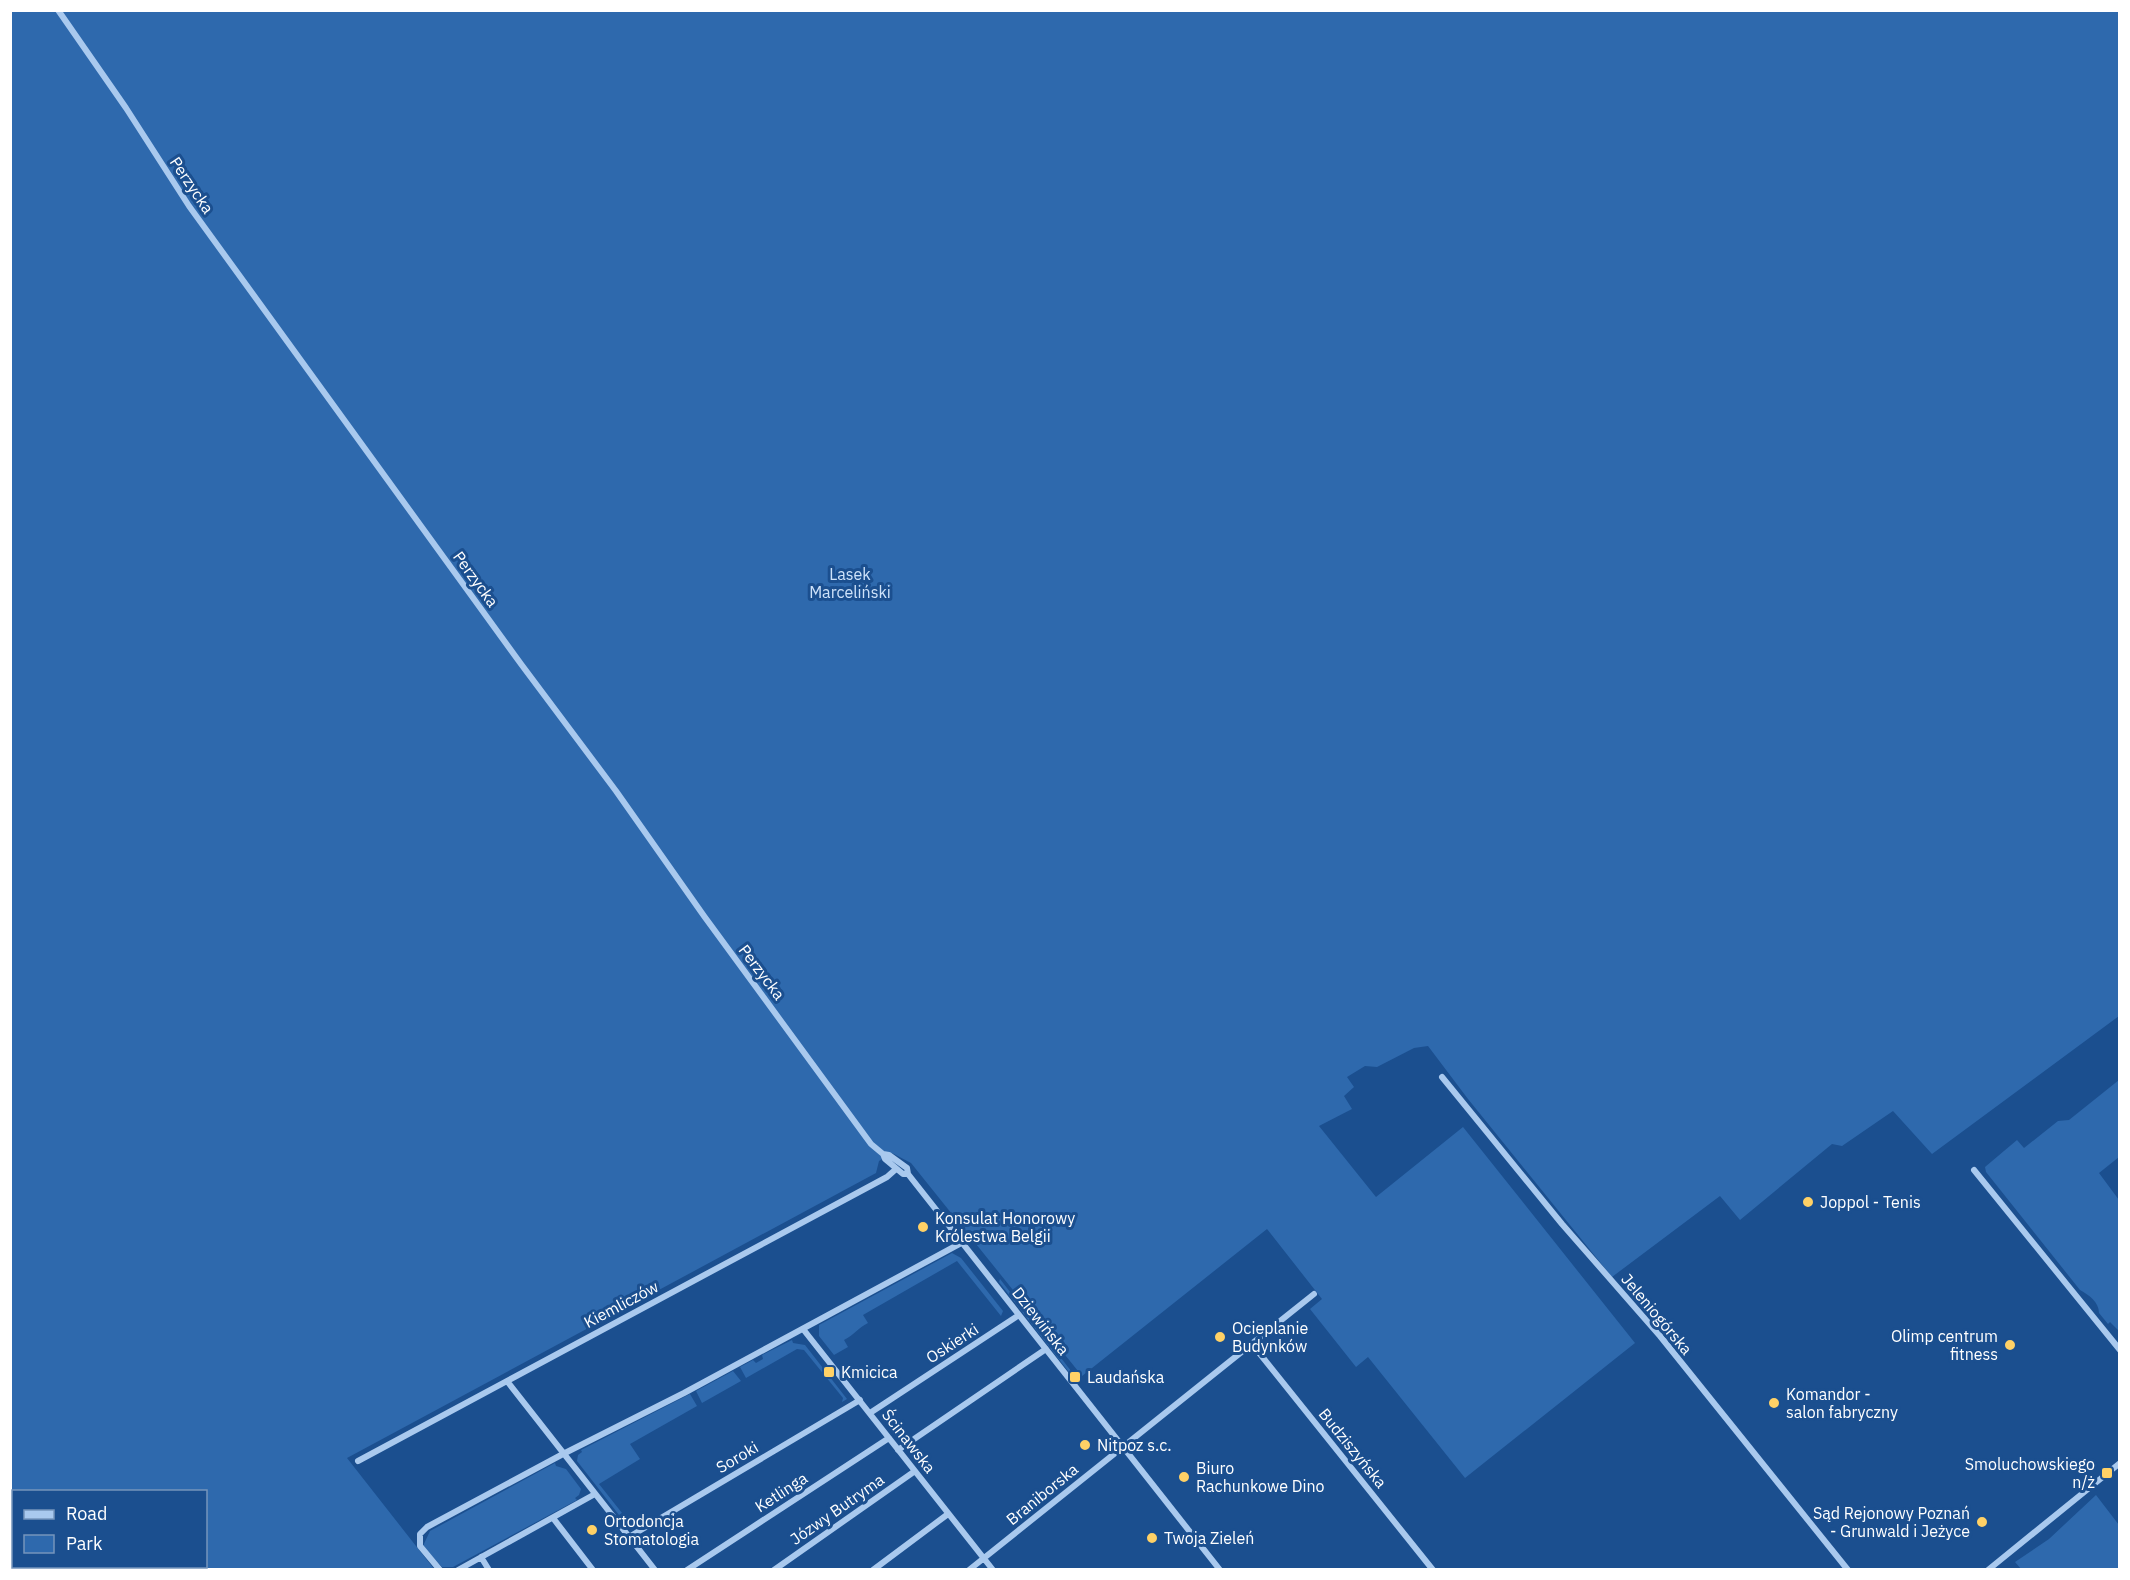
<svg xmlns="http://www.w3.org/2000/svg" width="2130" height="1580" font-family="'IBM Plex Sans',sans-serif">
  <rect width="100%" height="100%" fill="#1b4f8f"/>
  <!-- green -->
  <path fill="#2e69ad" fill-rule="evenodd" d="M11,11h2108v1005l-187,138 -39,-43 -51,35 -10,-2 -92,76 -20,-24 -108,81 -144,-178 -40,-53 -14,2 -37,19 -12,-1 -18,11 7,10 -10,9 8,13 -33,17 57,71 87,-70 172,216 -170,135 -97,-121 -12,10 -46,-58 12,-10 -55,-70 -185,147 -171,-213 -19,-10 -13,8 -3,12 -529,285 87,111 -423,1zM14,1492h192v74h-192z
    M2119,1080v77l-20,16 20,27v131l-9,-9 -2,2 -9,-11c0,-11 -10,-18 -19,-23l-94,-118 -1,-5 32,-27 7,8 34,-27 11,-1z
    M952,1253l9,5 42,53 -2,5 -44,-55 -94,54 5,8c-10,5 -14,12 -24,17l4,7 -14,8 -15,-19v-11z
    M1000,1279l78,101h-3l-76,-98z
    M792,1340l1,3 12,2 42,54 -5,3 1,-4 -39,-48 -7,-1 -51,29 -6,-11 13,-7 3,3 7,-4 -1,-4z
    M733,1371l8,10 -39,22 -6,-12z
    M690,1394l7,12 -67,38 10,15 -41,25 23,29 -3,2 -42,-54 1,-6 4,-3 -1,-2z
    M555,1463l1,3 10,3 15,20 -2,6 -4,3 2,2 -124,67h-11l-19,-21 7,-15z
    M2096,1495l23,30v44h-98l-6,-7 34,-23z"/>
  <g fill="none" stroke-linecap="round" stroke-linejoin="round">
    <!-- stream -->
    <path stroke="#9cc4f0" stroke-width="3" d="M10,1536l4,3
      M42,1566l3,4"/>
    <!-- street -->
    <path stroke="#a9c9ee" stroke-width="6" d="M58,10l68,98 63,98 332,458 95,127 88,125 167,228 12,10 2,5 18,15h5
      M1442,1077l120,147 98,112 188,234
      M883,1154l6,1 18,13 1,6 312,396
      M1974,1170l146,180
      M803,1329l190,241
      M1252,1344l181,226
      M507,1381l148,189
      M870,1413l149,-98
      M898,1450l148,-101
      M358,1461l529,-284 9,-8
      M553,1518l40,52
      M629,1537l231,-137
      M481,1557l8,13
      M440,1570l-20,-24v-12l7,-7 136,-73 121,-61 279,-151
      M458,1570l137,-76
      M687,1570l202,-132
      M774,1570l141,-99
      M873,1570l75,-56
      M969,1570l345,-276
      M1988,1570l132,-107"/>
  </g>
  <!-- markers -->
  <g fill="#ffd166" stroke="#1b4f8f" stroke-width="2">
    <circle cx="1808" cy="1202" r="6"/>
    <circle cx="923" cy="1227" r="6"/>
    <circle cx="1220" cy="1337" r="6"/>
    <circle cx="2010" cy="1345" r="6"/>
    <rect x="823" y="1366" width="12" height="12" rx="3"/>
    <rect x="1069" y="1371" width="12" height="12" rx="3"/>
    <circle cx="1774" cy="1403" r="6"/>
    <circle cx="1085" cy="1445" r="6"/>
    <rect x="2101" y="1467" width="12" height="12" rx="3"/>
    <circle cx="1184" cy="1477" r="6"/>
    <circle cx="1982" cy="1522" r="6"/>
    <circle cx="592" cy="1530" r="6"/>
    <circle cx="1152" cy="1538" r="6"/>
  </g>
  <g text-anchor="middle" stroke-width="6" stroke-linejoin="round" paint-order="stroke">
    <!-- street labels -->
    <g font-size="16" fill="#fff" stroke="#1b4f8f">
      <text transform="translate(192 185) rotate(56)" y="6">Perzycka</text>
      <text transform="translate(476 579) rotate(54)" y="6">Perzycka</text>
      <text transform="translate(762 972) rotate(53)" y="6">Perzycka</text>
      <text transform="translate(621 1304) rotate(-28)" y="6">Kiemliczów</text>
      <text transform="translate(1657 1314) rotate(50)" y="6">Jeleniogórska</text>
      <text transform="translate(1041 1321) rotate(52)" y="6">Dziewińska</text>
      <text transform="translate(952 1343) rotate(-33)" y="6">Oskierki</text>
      <text transform="translate(909 1441) rotate(52)" y="6">Ścinawska</text>
      <text transform="translate(1353 1448) rotate(51)" y="6">Budziszyńska</text>
      <text transform="translate(737 1457) rotate(-31)" y="6">Soroki</text>
      <text transform="translate(781 1492) rotate(-33)" y="6">Ketlinga</text>
      <text transform="translate(1042 1494) rotate(-39)" y="6">Braniborska</text>
      <text transform="translate(837 1509) rotate(-35)" y="6">Józwy Butryma</text>
    </g>
    <!-- park labels -->
    <g font-size="16" fill="#cfe3fa" stroke="#1b4f8f">
      <text x="850" y="580">Lasek<tspan x="850" dy="18">Marceliński</tspan></text>
    </g>
    <!-- poi labels -->
    <g font-size="16" fill="#fff" stroke="#1b4f8f" text-anchor="start">
      <text x="1820" y="1208">Joppol - Tenis</text>
      <text x="935" y="1224">Konsulat Honorowy<tspan x="935" dy="18">Królestwa Belgii</tspan></text>
      <text x="1232" y="1334">Ocieplanie<tspan x="1232" dy="18">Budynków</tspan></text>
      <text x="1998" y="1342" text-anchor="end">Olimp centrum<tspan x="1998" dy="18">fitness</tspan></text>
      <text x="841" y="1378">Kmicica</text>
      <text x="1087" y="1383">Laudańska</text>
      <text x="1786" y="1400">Komandor -<tspan x="1786" dy="18">salon fabryczny</tspan></text>
      <text x="1097" y="1451">Nitpoz s.c.</text>
      <text x="2095" y="1470" text-anchor="end">Smoluchowskiego<tspan x="2095" dy="18">n/ż</tspan></text>
      <text x="1196" y="1474">Biuro<tspan x="1196" dy="18">Rachunkowe Dino</tspan></text>
      <text x="1970" y="1519" text-anchor="end">Sąd Rejonowy Poznań<tspan x="1970" dy="18">- Grunwald i Jeżyce</tspan></text>
      <text x="604" y="1527">Ortodoncja<tspan x="604" dy="18">Stomatologia</tspan></text>
      <text x="1164" y="1544">Twoja Zieleń</text>
    </g>
  </g>
  <!-- border -->
  <rect width="2130" height="1580" fill="none" stroke="#ffffff" stroke-width="24"/>
  <!-- legend -->
  <rect x="12" y="1490" width="195" height="78" fill="#1b4f8f" stroke="#7695bc" stroke-width="1.5"/>
  <rect x="24" y="1510" width="30" height="9" fill="#a9c9ee" stroke="#7695bc" stroke-width="1.5"/>
  <text x="66" y="1520" font-size="18" fill="#ffffff">Road</text>
  <rect x="24" y="1535" width="30" height="18" fill="#2e69ad" stroke="#7695bc" stroke-width="1.5"/>
  <text x="66" y="1550" font-size="18" fill="#ffffff">Park</text>
</svg>
